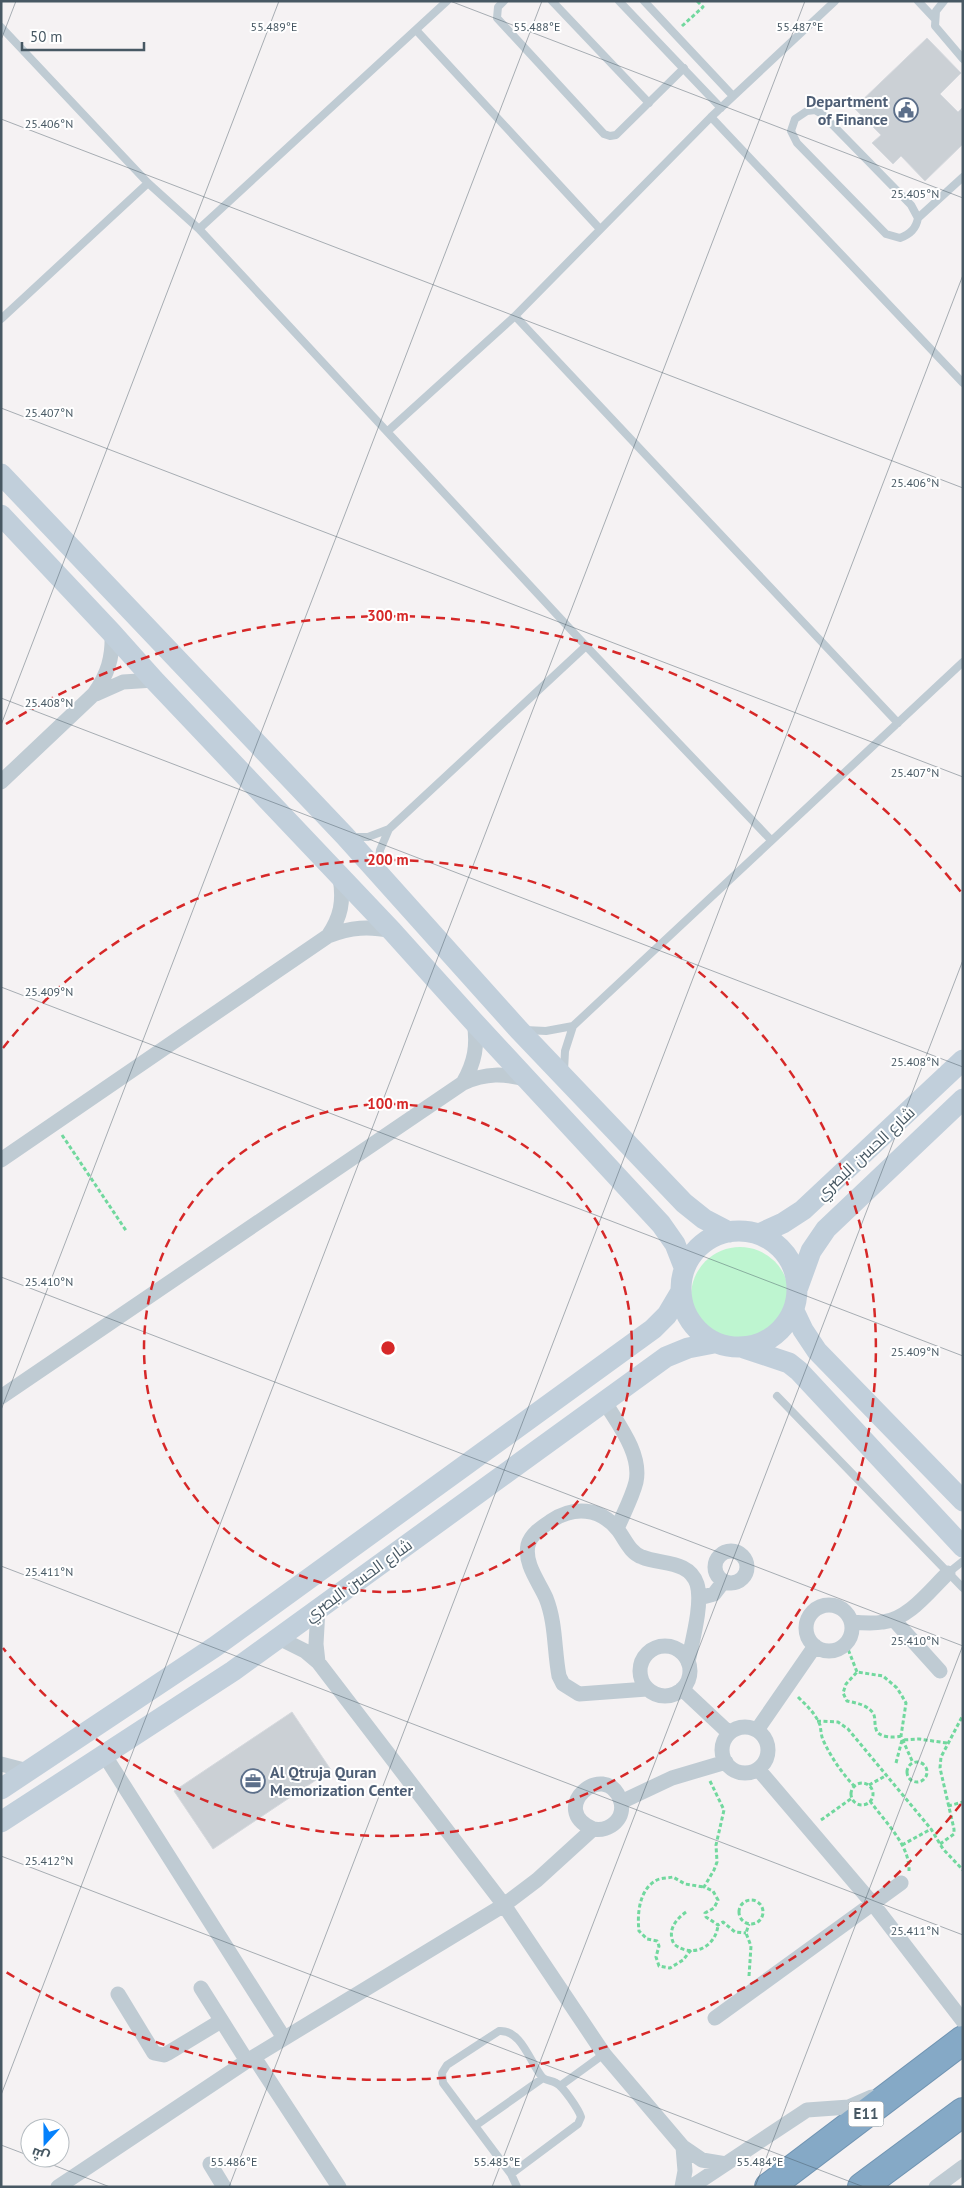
<svg xmlns="http://www.w3.org/2000/svg" width="964" height="2188" font-family="'PT Sans',Cairo,sans-serif">
  <rect width="100%" height="100%" fill="#f5f2f3"/>
  <!-- green -->
  <path fill="#bef5d0" d="M691 1296a49 49 0 1 1 98 0a49 49 0 1 1-98 0Z"/>
  <!-- building -->
  <path fill="#cbd0d5" stroke="#d6d9de" d="M927,38l34,35 -21,21 18,18 5,-5v37l-38,37 -24,-25 -8,8 -21,-21 9,-8 -27,-27z
    M292,1712l39,58 -118,79 -39,-58z"/>
  <g fill="none" stroke-linecap="round" stroke-linejoin="round">
    <!-- highway casing -->
    <g stroke="#7094b2" stroke-width="30">
      <path id="highway" d="M769,2187l194,-147
        M862,2187l101,-75"/>
    </g>
    <!-- path -->
    <path stroke="#71d89e" stroke-width="3" stroke-dasharray="4 2.5" stroke-linecap="butt" d="M682,26l21,-19 -6,-6
      M62,1135l65,97
      M846,1644l11,28
      M798,1697c9,9 17,16 22,28 1,5 1,10 3,15 8,17 18,32 31,46
      M817,1721l21,1 10,7 83,100 12,20 20,21
      M901,1736c-7,2 -23,2 -25,-7 -2,-6 0,-11 -3,-16 -6,-8 -16,-10 -26,-12l-4,-8 3,-9 11,-12 26,4 14,12 5,8 4,7 -5,33 12,27
      M907 1772a10 10 0 1 1 20 0a10 10 0 1 1-20 0Z
      M896,1763l6,-23 17,-1 28,4
      M710,1781l14,29 -8,35 1,17 -3,8 -10,17 9,4 5,9 -4,8 -9,5 1,4 12,8 5,-3 12,10 11,1
      M851 1794a11 11 0 1 1 22 0a11 11 0 1 1-22 0Z
      M869,1785l18,-10
      M870,1801c15,21 40,44 39,70
      M948,1806l15,-4
      M821,1820l31,-22
      M940,1844l14,-10v-5l-14,-61 1,-11 22,-42
      M902,1845l29,-16
      M739 1912a12 12 0 1 1 24 0a12 12 0 1 1-24 0Z
      M686,1912c-11,8 -19,19 -12,32 18,15 42,3 44,-19
      M691,1950l-8,10 -13,8 -11,-2 -3,-9 3,-11 -2,-5 -10,-2 -8,-8c-2,-17 0,-42 18,-51 4,-2 11,-2 16,-3l12,7 19,3
      M749,1976l2,-30 -5,-13 3,-9"/>
    <!-- lane -->
    <path stroke="#bfcbd3" stroke-width="8" d="M504,1l-6,6 -1,11 107,116 6,2 6,-1 68,-67
      M552,1l97,102
      M619,1l102,107
      M644,1l89,95
      M918,1l16,17
      M944,1l-8,10 -1,15 28,33
      M1,27l147,156 51,46 387,417 185,194
      M416,30l184,199
      M815,110l7,4 89,91 7,13c-2,11 -8,16 -18,20l-14,-4 -89,-91 -6,-12 4,-12 12,-8z
      M711,117l252,266
      M918,218l45,-41
      M199,229l248,-228
      M515,316l383,407
      M1,319l147,-136
      M388,431l127,-115 196,-199 124,-116
      M351,837h17l21,-8 197,-183
      M378,867l2,-17 9,-21
      M525,1030l21,1 27,-5
      M564,1071l1,-20 8,-25 390,-364
      M777,1396l186,192
      M948,1573l15,-12
      M560,2086l44,-32
      M475,2126l36,48
      M517,2187l-6,-13 67,-50 3,-7c-2,-7 -18,-31 -25,-34 -5,-3 -10,-2 -14,-6 -12,-15 -21,-48 -43,-46l-52,34 -5,8 1,10 32,43 68,-48"/>
    <!-- street -->
    <path stroke="#bfcbd3" stroke-width="15" d="M96,694l27,-12 31,-2
      M1,782l93,-88c14,-20 19,-37 18,-61
      M328,936c13,-19 16,-35 12,-58
      M463,1083c12,-21 15,-38 11,-61
      M1,1160l327,-224c23,-9 41,-10 64,-5
      M1,1397l462,-314c23,-10 41,-10 65,-3
      M604,1401c14,23 38,53 32,81 -4,16 -13,32 -19,47
      M715 1567a16 16 0 1 1 32 0a16 16 0 1 1-32 0Z
      M699,1598l15,-4 10,-13
      M806 1628a23 23 0 1 1 46 0a23 23 0 1 1-46 0Z
      M318,1609l-2,35 2,18
      M894,1620l46,51
      M851,1622c11,1 22,2 32,0 26,-3 47,-32 65,-49
      M279,1638l26,13 13,11 186,243 100,149 79,93 19,13 24,4
      M640 1671a25 25 0 1 1 50 0a25 25 0 1 1-50 0Z
      M647,1689l-68,5 -16,-10 -4,-8c-5,-26 -3,-53 -13,-78 -7,-16 -22,-34 -18,-53 3,-11 14,-18 23,-24 22,-15 49,-14 67,9 7,9 12,23 24,27 19,8 47,3 55,27 6,19 -5,58 -9,78
      M682,1689l47,44
      M722 1750a23 23 0 1 1 46 0a23 23 0 1 1-46 0Z
      M757,1730l58,-84
      M105,1756l179,282
      M1,1764l27,7
      M758,1769l115,135 90,117
      M621,1802l51,-24 54,-16
      M201,1988l46,73
      M118,1994l36,59 10,2 4,-2 53,-32
      M715,2018l186,-135
      M254,2057l85,130
      M210,2164l14,23
      M58,2187l189,-126 257,-156 33,-25 56,-51c17,3 34,-11 27,-30 -16,-40 -73,10 -27,30
      M682,2187l3,-16 -2,-24
      M691,2187l116,-77 42,-3 23,-10
      M936,2187l27,-20"/>
    <!-- secondary -->
    <path stroke="#c1cfdb" stroke-width="21" d="M1,474l344,362 174,194 165,173 20,16 25,13
      M1,515l111,118 42,47 238,251 82,91 187,202 14,20 9,23
      M681 1289a58 58 0 1 1 116 0a58 58 0 1 1-116 0Z
      M759,1234l24,-11 20,-13 160,-150
      M798,1287l13,-36 15,-22 137,-130
      M794,1311l9,19 14,21 146,150
      M744,1348l45,15 10,8 164,176
      M1,1789l215,-143 437,-317 14,-14 13,-22
      M1,1822l232,-151 433,-314 22,-9 26,-5"/>
    <!-- highway -->
    <use href="#highway" stroke="#85a9c6" stroke-width="28"/>
  </g>
  <!-- ticks -->
  <path fill="none" stroke="#475863" stroke-width="1" stroke-opacity="0.45" d="M450,1l513,197M1,40l15,-39M1,119l962,369M1,408l962,369M1,698l962,369M1,725l278,-724M1,987l962,369M1,1277l962,369M1,1410l541,-1409M1,1566l962,369M1,1856l863,331M1,2095l804,-2094M1,2145l29,11M35,2158l75,29M229,2187l734,-1912M492,2187l471,-1227M755,2187l208,-542"/>
  <!-- distance rings -->
  <g fill="none" stroke="#d62828" stroke-width="2.5" stroke-dasharray="9 6">
    <circle cx="388" cy="1348" r="244"/>
    <path d="M3 1048A488 488 0 1 1 3 1648"/>
    <path d="M961 1804A732 732 0 0 1 6 1972M6 724A732 732 0 0 1 961 892"/>
  </g>
  <!-- icons -->
  <defs>
    <g id="civic-ring" transform="scale(1.25)"><circle r="9.5" fill="#fff" stroke="#5c6f8a" stroke-width="1.5"/><path d="M-.6-6.5H3V-4.5H.6V-3L4-1V1h2V6H-6V1h2V-1L-.6-3ZM-1.2 2.5V6h2.4V2.5Z" fill="#5c6f8a"/></g>
    <g id="office-ring" transform="scale(1.25)"><circle r="9.5" fill="#fff" stroke="#5c6f8a" stroke-width="1.5"/><path d="M-6-3h4V-5.5h4V-3h4V5H-6ZM-1-4.5V-3h2v-1.5ZM-6 0V1H6V0Z" fill="#5c6f8a"/></g>
  </defs>
  <g fill-rule="evenodd">
    <use href="#civic-ring" x="906" y="110"/>
    <use href="#office-ring" x="253" y="1781"/>
  </g>
  <g text-anchor="middle" stroke-width="4" stroke-linejoin="round" paint-order="stroke">
    <!-- shield labels -->
    <rect fill="#fff" stroke="#7e8a92" stroke-width="1" x="848.5" y="2101.5" width="35" height="25" rx="4"/>
    <g font-size="15" font-weight="bold" fill="#475863">
      <text x="866" y="2119">E11</text>
    </g>
    <!-- service labels -->
    <g font-size="16" font-weight="bold" fill="#4e5e75" stroke="#fff" text-anchor="end">
      <text x="888" y="107">Department<tspan x="888" dy="18">of Finance</tspan></text>
      <text x="270" y="1778" text-anchor="start">Al Qtruja Quran<tspan x="270" dy="18">Memorization Center</tspan></text>
    </g>
    <!-- street labels -->
    <g font-size="16" fill="#475863" stroke="#fff">
      <text transform="translate(865 1153) rotate(-43)" y="6">شارع الحسن البصري</text>
      <text transform="translate(358 1580) rotate(-36)" y="6">شارع الحسن البصري</text>
    </g>
  </g>
  <g font-size="12" text-anchor="middle" fill="#475863" stroke="#fff" stroke-width="4" stroke-linejoin="round" paint-order="stroke">
    <text x="274" y="31">55.489°E</text>
    <text x="537" y="31">55.488°E</text>
    <text x="800" y="31">55.487°E</text>
    <text x="49" y="128">25.406°N</text>
    <text x="915" y="198">25.405°N</text>
    <text x="49" y="417">25.407°N</text>
    <text x="915" y="487">25.406°N</text>
    <text x="49" y="707">25.408°N</text>
    <text x="915" y="777">25.407°N</text>
    <text x="49" y="996">25.409°N</text>
    <text x="915" y="1066">25.408°N</text>
    <text x="49" y="1286">25.410°N</text>
    <text x="915" y="1356">25.409°N</text>
    <text x="49" y="1576">25.411°N</text>
    <text x="915" y="1645">25.410°N</text>
    <text x="49" y="1865">25.412°N</text>
    <text x="915" y="1935">25.411°N</text>
    <text x="234" y="2166">55.486°E</text>
    <text x="497" y="2166">55.485°E</text>
    <text x="760" y="2166">55.484°E</text>
  </g>
  <circle cx="388" cy="1348" r="8" fill="#d62828" stroke="#fff" stroke-width="2.5"/>
  <g font-size="15" text-anchor="middle" font-weight="bold" fill="#d62828" stroke="#fff" stroke-width="4" stroke-linejoin="round" paint-order="stroke">
    <text x="388" y="621">300 m</text>
    <text x="388" y="865">200 m</text>
    <text x="388" y="1109">100 m</text>
  </g>
  <!-- border -->
  <rect width="964" height="2188" fill="none" stroke="#475863" stroke-width="5"/>
  <!-- north arrow -->
  <g transform="translate(45 2143) rotate(201)"><circle r="24" fill="#ffffff" stroke="#b5bcc1"/>
  <path d="M0-4L9 19L0 12L-9 19Z" fill="#0581fc"/>
  <text y="-8" font-size="14" font-weight="bold" text-anchor="middle" fill="#475863">ش</text>
  </g>
  <!-- scale -->
  <path d="M22 42v8h122v-8" fill="none" stroke="#475863" stroke-width="2.5"/>
  <text x="30" y="42" font-size="15" fill="#475863" stroke="#ffffff" stroke-width="4" paint-order="stroke">50 m</text>
</svg>
